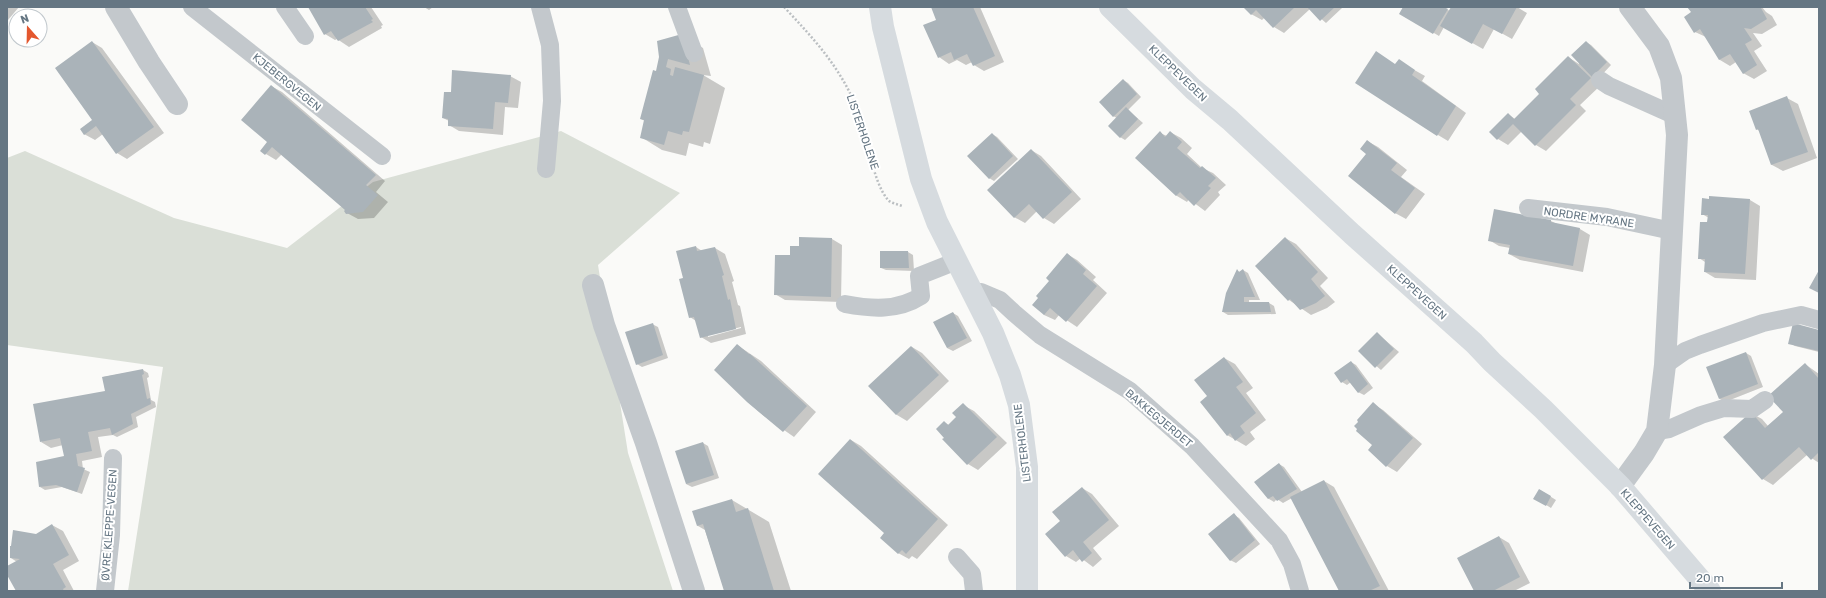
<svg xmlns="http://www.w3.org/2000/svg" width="1826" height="598" font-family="Rubik,sans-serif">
  <rect width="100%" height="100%" fill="#fafaf8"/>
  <!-- green -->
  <path fill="#dadfd7" d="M561,131l119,62 -82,72 30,188 45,138h-545l35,-224 -156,-22v-187l18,-7 149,67 113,30 86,-66z"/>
  <!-- shadow -->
  <path fill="#0003" fill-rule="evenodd" d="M7,7h12l-11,13 -1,-1z
    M309,7h62l12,18 -2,1 1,2 -33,19 -12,-8 -2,1 -10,-6z
    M424,7h9l-4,3z
    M932,7h48l24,55 -20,9 -10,-6 -2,-3 -6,3 -9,-5 -8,4 -10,-7 -1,-37z
    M1245,7h97v1l-16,15 -16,-14 -26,24 -10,-6 -9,-10 -3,3 -11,-6z
    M1404,7h38l8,4 2,-4h65l10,6 -15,26 -18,-10 -11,20 -39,-22 -5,9 -39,-23z
    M1689,7h73l4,5 6,4 5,9 -15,9 -9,-1 9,13 -8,5 13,20 -13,8 -11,-6 -7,-11 -6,4 -10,-6 -14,-23 -11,-5 -3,-19z
    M682,35l21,13 8,28 -8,-1 22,13 -15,56 -6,-2 -1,5 -14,-4 -3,13 -24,-6 -21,-13 4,-16 -4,-2 15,-47z
    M92,42l10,6 62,85 -37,26 -10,-6 -14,-19 -8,6 -11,-6 9,-14z
    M1586,42l5,3 20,20 -13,14 3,6 -21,20 6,6 -40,40 -10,-6 -14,-14 -14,14 -10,-6 -7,-7 17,-18 7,5 26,-25 27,-37 11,7z
    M1396,65l13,2 16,9 -3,5 44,32 -18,28 -10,-6z
    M510,76l11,6 -3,26 -13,-1 -2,28 -44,-4 -10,-6v-4l-6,-3 8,-25z
    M1123,80l5,3 13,14 -13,13 15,13 -18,17 -5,-3 -3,-19 -4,-2z
    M271,86l11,6 103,89 -9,11 12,10 -14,16 -16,1 -11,-6v-3l-65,-56 -6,6 -10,-6 2,-12z
    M1787,98l11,6 19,54 -34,13 -11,-6 -12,-34 -4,-2z
    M1170,132l11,6 11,10 -5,6 15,14 11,5 13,12 -8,7 2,3 -15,16 -16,-12 -2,3 -10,-6 -41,-38 24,-25 7,3z
    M992,134l5,3 21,22 -24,22 -5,-3z
    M1367,141l11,6 29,23 -6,7 24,17 -19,25 -11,-6 -28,-59z
    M1031,150l10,6 40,43 -27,25 -10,-6 -7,-7 -12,12 -11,-6z
    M1750,200l10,6 -4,74 -41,-2 -10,-6v-10l-6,-4 10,-40 -7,-4z
    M1495,210l56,11 6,3 23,5 10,6 -7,37 -63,-12 -11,-6 1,-6 -11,-2 -10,-6z
    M800,238l32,1 10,6 -1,57 -56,-2 -10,-6 16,-38 9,-9z
    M1285,238l11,6 32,34 -8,8 15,16 -8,6 -16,7 -22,-15z
    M696,247l6,4 13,-3 10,6 9,27 -2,1 6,23 2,1 6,28 -35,9 -10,-6 -5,-16 -6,-4 -5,-39zM741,327v1l-33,9v-2z
    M881,252h27l5,3 1,16 -28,-1 -5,-2z
    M1067,254l10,6 19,17 -3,3 14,13 -30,34 -18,-12 -4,5 -11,-5 -4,-17z
    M1243,270l5,3 12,27h-11v3h20l5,3 2,8 -48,1 -5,-3 14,-41 3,1z
    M953,313l5,3 14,25 -19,10 -6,-3z
    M652,324l6,3 10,31 -26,9 -5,-3z
    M1819,331v21l-24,-6 -5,-3z
    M1377,333l22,19 -18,18 -22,-19z
    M737,345l24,16 55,51 -22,25 -30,-21 -17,-15z
    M912,347l10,6 27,28 -42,40 -10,-6 -27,-29z
    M1746,353l5,3 12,31 -38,15 -5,-3 -12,-31z
    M1224,358l11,6 18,24 -7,5 20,27 -16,12 5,7 -9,7 -19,-11z
    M1351,362l5,3 17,23 -9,7 -6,-3 -7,-10 -4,3 -5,-3z
    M1805,364l14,10v89l-12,-8 -34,30 -10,-6 -38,-42 26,-24 11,6 6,7 16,-14z
    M143,370l5,3 1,4 -2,1 4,22 4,2 1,5 -20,10 2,10 -21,10 -4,-2 -15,2 4,20 -20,4 1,8 7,3 -8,22 -20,-7 -17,3 -5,-3 27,-30 -4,-12 -12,3 -10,-6 65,-48 -3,-17z
    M1373,404l10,6 39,34 -25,28 -10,-6 -14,-21z
    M963,405l11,6 33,32 -29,27 -10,-6 -23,-26 -1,-16 5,3 8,-8z
    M851,440l10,6 87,79 -31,34 -5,-3 -3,3 -11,-6 -13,-20z
    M703,443l5,3 11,32 -27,9 -6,-3z
    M1279,464l5,3 18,25 22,-11 10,6 55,104h-49l-48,-93 -9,5 -6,-4 -3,3 -5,-3 -14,-17z
    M1082,488l10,6 27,32 -26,22 9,11 -9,8 -12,-9 -5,4 -10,-6 -4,-35z
    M1540,490l16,10 -5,8 -16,-10z
    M732,500l37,22 22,69h-66l-20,-61 -7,-4 -4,-14z
    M1234,515l5,3 21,26 -24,19 -6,-3z
    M52,525l11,6 16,30 -16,9 11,21h-57l-10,-18v-6l10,-5 -6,-4 25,-23z
    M1499,537l10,6 21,40 -16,8h-39z"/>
  <!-- building -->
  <path fill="#aab3b9" d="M308,7h57l8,12 -2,1 2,2 -35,19 -7,-10 -7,4z
    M931,7h42l22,49 -22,10 -6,-12 -13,6 -3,-8 -13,6 -15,-33 13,-5z
    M1243,7h52l-22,21 -17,-18 -5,5z
    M1307,7h28l-15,14z
    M1403,7h41l4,2 -15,25 -34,-20z
    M1451,7h66l-15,27 -19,-10 -11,20 -32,-18z
    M1687,7h69l5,1 6,11 -16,10 -7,-1 8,12 -7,4 12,21 -14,9 -13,-20 -11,6 -19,-31 -6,4 -10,-16 7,-5z
    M682,34l8,31 -22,-6 -2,8 5,2 -1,6 3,1 2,-9 29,8 -15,57 -6,-1 -1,4 -14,-4 -4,14 -24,-7 4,-18 -4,-1 13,-49 3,1 3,-14 -2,-16z
    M92,41l62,86 -38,27 -20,-28 -12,9 -4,-6 12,-9 -37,-52z
    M1586,41l21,21 -15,15 -21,-22z
    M1376,51l19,13 4,-5 16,11 -3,5 44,31 -19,30 -82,-53z
    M1568,56l23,22 -21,21 6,6 -41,41 -22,-22 -16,16 -8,-8 19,-19 6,6 25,-25 -4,-5z
    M452,70l59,5 -3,28 -13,-1 -2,27 -45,-3v-7l-6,-1 2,-26h7z
    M1123,79l14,15 -24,23 -14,-15z
    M271,85l105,90 -10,10 12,10 -15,17 -17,2 -2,-3 1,-1 -73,-63 -7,8 -5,-4 7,-9 -26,-22z
    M1787,96l21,56 -37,13 -13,-36 -2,1 -7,-19z
    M1126,107l12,12 -18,19 -12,-12z
    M1160,131l5,6 5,-6 12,11 -5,6 23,20 2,-2 14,12 -8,8 3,2 -17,18 -14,-14 -4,4 -41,-38z
    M992,133l21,23 -24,23 -22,-23z
    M1367,140l30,23 -6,7 24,18 -20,26 -47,-38 18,-22 -6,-5z
    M1031,149l41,43 -29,27 -14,-15 -15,14 -27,-28z
    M1709,196l41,3 -5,75 -41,-2 1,-13h-7l2,-37h7l1,-7h-7l1,-17 7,1z
    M1494,209l57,11v2l29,6 -7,38 -65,-12 2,-9 -22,-4z
    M799,237l33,1 -1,59 -57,-2 1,-40h15v-9h9z
    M1285,237l33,35 -7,7 14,17 -9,7 -16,7 -10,-11 -2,2 -33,-35z
    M696,246l1,5 18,-4 9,28 -2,1 6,24 2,-1 6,30 -36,9 -6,-21 -5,1 -10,-39 4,-1 -7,-27z
    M880,251h28l1,17h-29z
    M1067,253l19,17 -3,4 14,12 -31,36 -16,-14 -6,7 -12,-10 6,-7 -2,-2 13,-15 -3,-3z
    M1237,269l2,3 4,-3 12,28h-11v5h25l2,10h-49l4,-19z
    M1819,270v23l-10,-5z
    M953,312l14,26 -20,10 -14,-26z
    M653,323l10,32 -27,10 -11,-33z
    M1793,323l26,7v21l-31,-7z
    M1377,332l17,17 -19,19 -17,-17z
    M737,344l12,10h1l57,52 -24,26 -36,-30 -33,-32z
    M911,346l28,29 -43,40 -28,-29z
    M1746,352l12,32 -39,15 -13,-32z
    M1224,357l19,25 -7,5 20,26 -16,13 5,7 -10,8 -5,-8 -3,3 -27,-34 7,-6 -13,-16z
    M1351,361l17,23 -10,9 -11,-14 -6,4 -7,-10z
    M1805,363l14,16v73l-8,8 -12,-13 -37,33 -39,-43 28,-25 14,16 18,-16 -15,-16z
    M143,369l1,5 -2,1 5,24 3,-1 1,6 -20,10 2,10 -21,11 -2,-7 -22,4 4,19 -16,3 2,12 7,2 -8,24 -21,-7 -17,2 -3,-25 28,-6 -4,-18 -20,4 -7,-38 72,-13 -3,-14z
    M1373,402l40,36 -27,29 -18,-17 4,-5 -16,-14 1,-2 -3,-3 4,-4 -1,-2z
    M963,403l34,34 -30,28 -25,-26 2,-1 -8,-9 8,-8 4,4 8,-8 -4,-4z
    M850,439l88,80 -32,35 -4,-4 -4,4 -18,-16 4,-5 -66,-59z
    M703,442l11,33 -28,9 -11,-33z
    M1279,463l18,26 -20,12 -4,-5 -5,3 -14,-17z
    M1324,480l56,106 -11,5h-30l-49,-94z
    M1082,487l27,33 -26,22 9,11 -10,9 -9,-12 -8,7 -20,-23 15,-13 -8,-9z
    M1539,489l12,7 -5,10 -13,-7z
    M732,499l4,13 12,-4 26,83h-50l-21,-67 -6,2 -5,-15z
    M1234,513l21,27 -25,21 -22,-27z
    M52,524l17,31 -16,9 13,23 -3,2 1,2h-48l-9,-16v-9l13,-7 -10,-1v-12h1l2,-16 23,4z
    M1499,536l21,41 -27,14h-19l-17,-33z"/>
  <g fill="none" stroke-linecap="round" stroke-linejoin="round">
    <!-- path -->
    <path stroke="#bbbfc2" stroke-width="2.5" stroke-dasharray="2 2" stroke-linecap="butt" d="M784,7c31,33 57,61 74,104 9,23 14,70 30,89 3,3 9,4 14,6"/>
    <!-- lane -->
    <path stroke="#c3c8cc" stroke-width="18" d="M192,7l190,149
      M285,7l20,29
      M540,7l10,38 2,56 -6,68
      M677,7l17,46
      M1600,80l9,6 67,30
      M1528,208l79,9 65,14
      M975,293l6,-1 19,8 14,13 26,22 90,56 62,55 87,94 13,24 8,27
      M845,304c26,5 53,7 76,-8l-2,-20 38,-15
      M1665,365l20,-14 15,-6 63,-22 38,-8 18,5
      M1657,431l12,-2 32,-14 23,-7 28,1 13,-9
      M957,557l15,17 2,17
      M105,591l6,-56 2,-77"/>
    <!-- street -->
    <path stroke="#c3c8cc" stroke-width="22" d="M116,7l33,55 28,42
      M593,285l11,40 42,118 48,148
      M1620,486l24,-33 13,-22 8,-66 12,-230 -6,-57 -12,-32 -29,-39"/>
    <!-- secondary -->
    <path stroke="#d6dbdf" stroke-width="22" d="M880,7l3,20 38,152 16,43 56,111 17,42 9,30 8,62v124
      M1110,7l83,82 37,31 122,114 122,109 18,19 51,47 77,77 90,105"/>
  </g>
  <g text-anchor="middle" stroke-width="4" stroke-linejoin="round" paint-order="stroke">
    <!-- street labels -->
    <g font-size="11" fill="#657683" stroke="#fff">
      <text transform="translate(1178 73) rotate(44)" y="4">KLEPPEVEGEN</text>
      <text transform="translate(287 82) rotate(39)" y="4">KJEBERGVEGEN</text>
      <text transform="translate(863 132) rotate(71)" y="4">LISTERHOLENE</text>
      <text transform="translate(1589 217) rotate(8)" y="4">NORDRE MYRANE</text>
      <text transform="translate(1417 292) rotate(42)" y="4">KLEPPEVEGEN</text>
      <text transform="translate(1159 418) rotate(40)" y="4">BAKKEGJERDET</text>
      <text transform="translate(1022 443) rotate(-97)" y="4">LISTERHOLENE</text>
      <text transform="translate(1648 519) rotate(49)" y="4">KLEPPEVEGEN</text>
      <text transform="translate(109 525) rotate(-86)" y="4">ØVRE KLEPPE-VEGEN</text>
    </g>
  </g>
  <!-- border -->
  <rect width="1826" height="598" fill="none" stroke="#657683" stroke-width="16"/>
  <!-- north arrow -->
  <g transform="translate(28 28) rotate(340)"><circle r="19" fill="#ffffff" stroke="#c1c8cd"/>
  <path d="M0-3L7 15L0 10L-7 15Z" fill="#e4572e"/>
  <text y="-6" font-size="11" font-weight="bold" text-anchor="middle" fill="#657683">N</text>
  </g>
  <!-- scale -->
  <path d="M1690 582v6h92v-6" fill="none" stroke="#657683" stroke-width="2"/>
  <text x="1696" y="582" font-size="12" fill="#657683" stroke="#ffffff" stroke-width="3" paint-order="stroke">20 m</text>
</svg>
